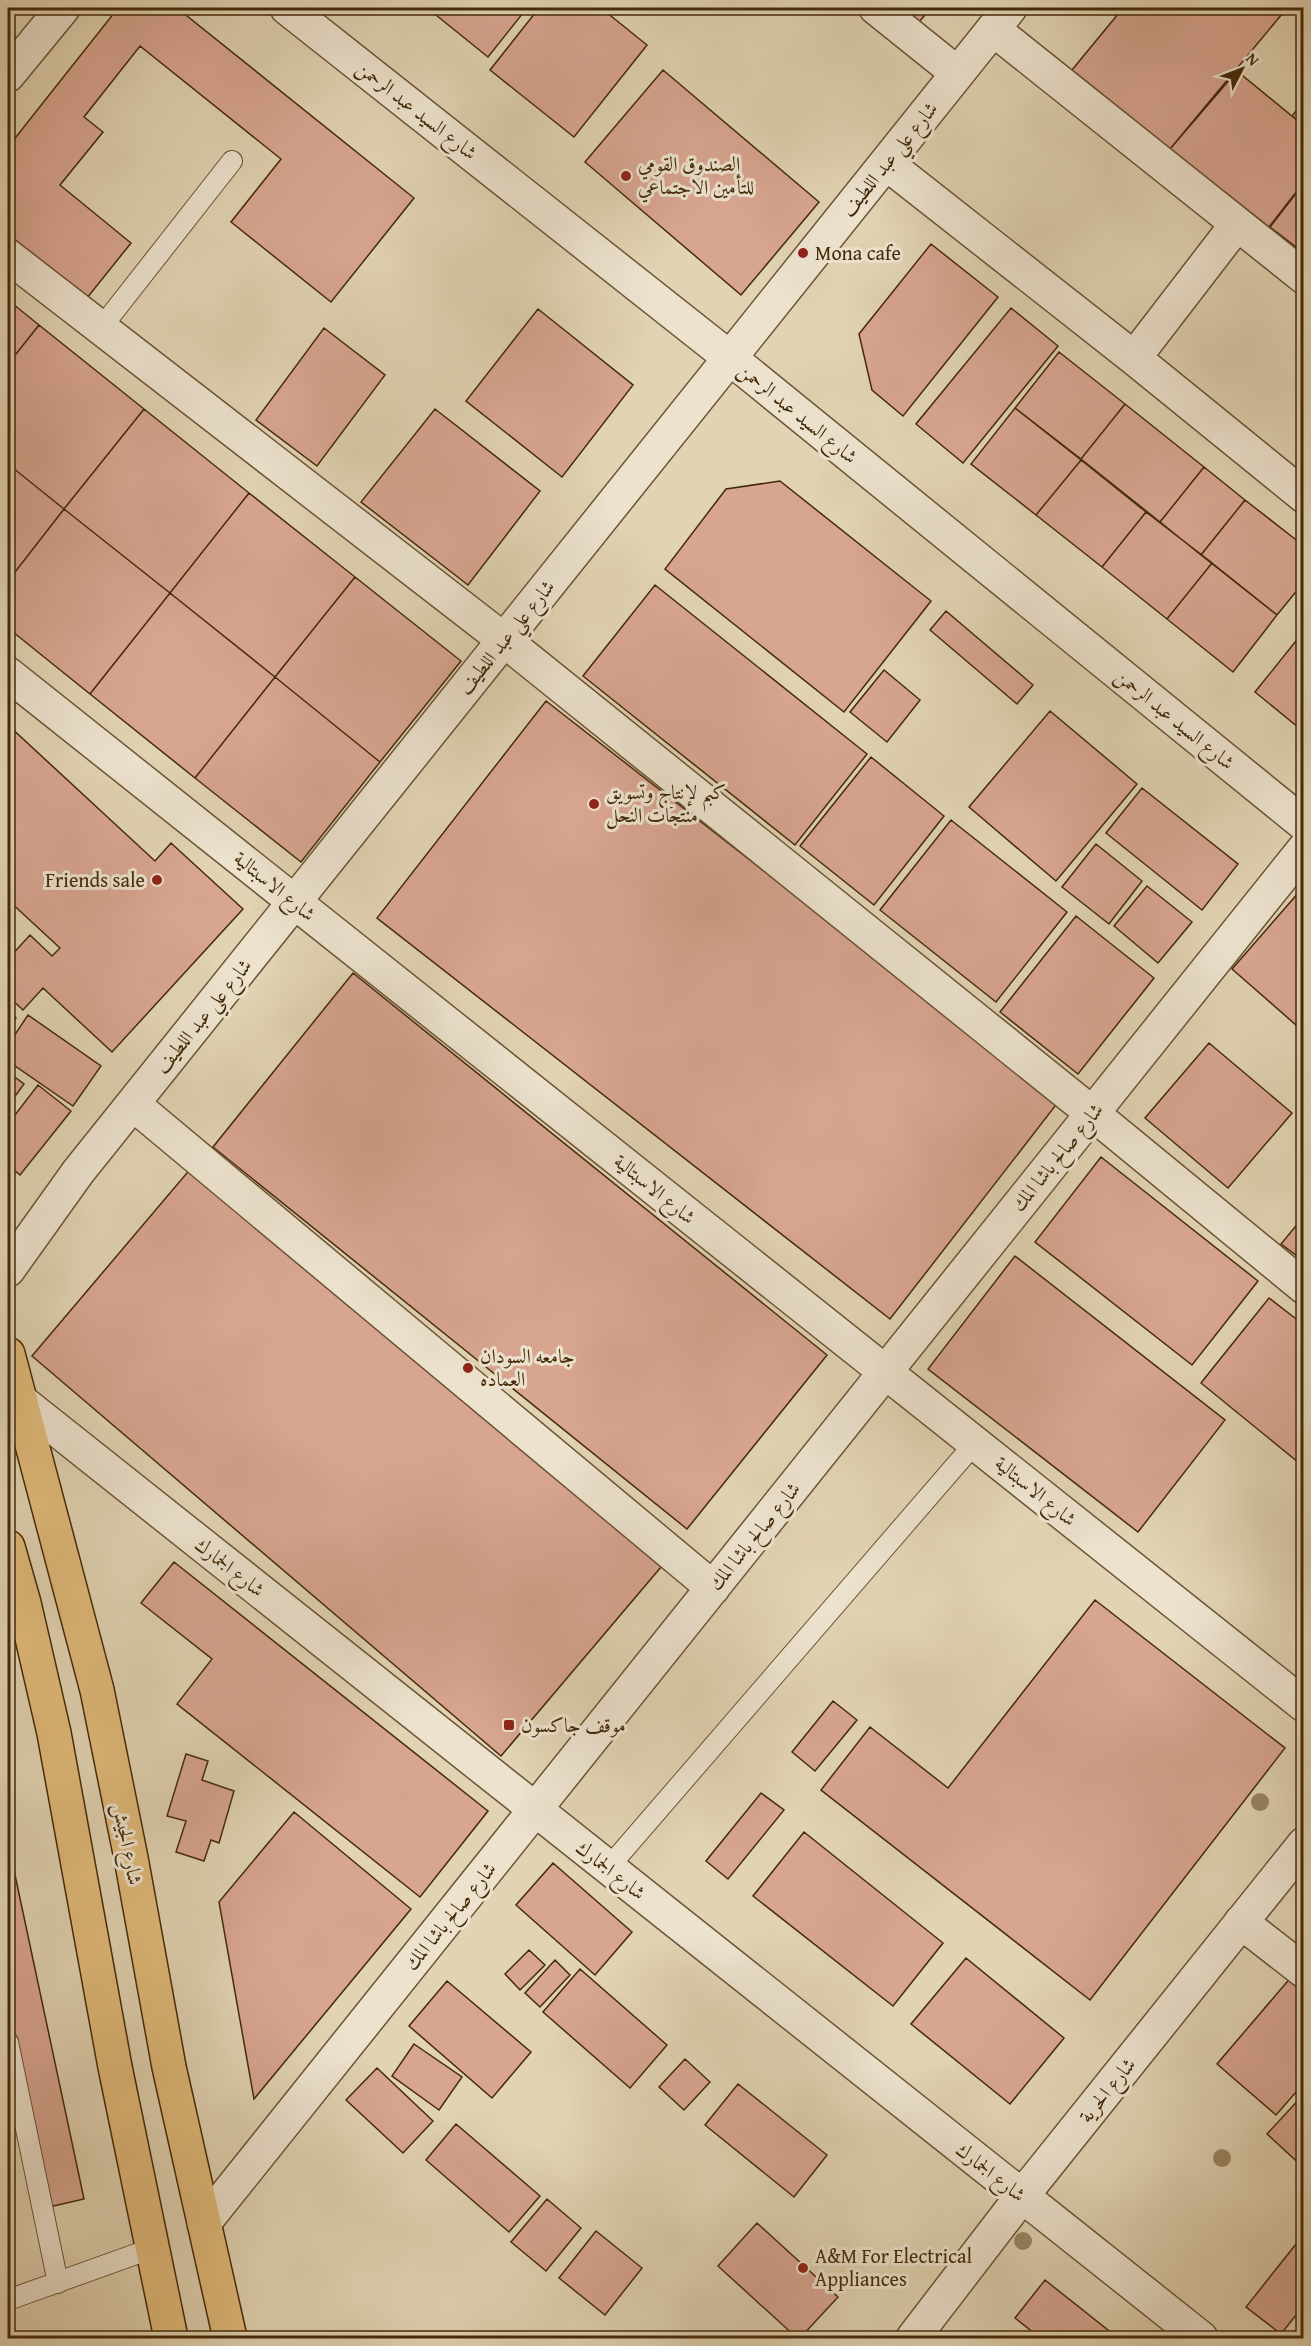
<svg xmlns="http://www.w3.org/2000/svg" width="1311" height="2346" font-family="'Gentium Book Plus',Amiri,serif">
  <rect width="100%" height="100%" fill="#e1d3b3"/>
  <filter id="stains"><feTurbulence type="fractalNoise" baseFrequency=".00333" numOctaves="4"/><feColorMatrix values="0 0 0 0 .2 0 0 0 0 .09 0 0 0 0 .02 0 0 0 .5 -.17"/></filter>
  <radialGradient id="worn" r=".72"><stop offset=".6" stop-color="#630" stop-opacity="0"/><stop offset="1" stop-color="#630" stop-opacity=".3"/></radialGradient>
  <!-- building -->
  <path fill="#d8a591" stroke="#442a09" stroke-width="1.5" d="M118,8h59l237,190 -83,104 -100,-80 50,-63 -141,-113 -56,71 19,15 -43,53 71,58 -44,55 -79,-64v-87z
    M434,8h93l-39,49 -57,-46z
    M539,8h62l46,37 -73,92 -84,-67z
    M887,8h44l-18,21z
    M1123,8h164l-117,141 -98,-79z
    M663,70l156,132 -78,93 -156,-133z
    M1237,71l67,55v56l-35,45 -99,-78z
    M1304,101v24l-12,-9z
    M1304,183v70l-34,-26z
    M931,244l67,53 -95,119 -31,-26 -13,-56z
    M8,300l31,25 -31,39z
    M1011,308l47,38 -95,117 -47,-39z
    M538,309l95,76 -71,92 -96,-76z
    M39,325l105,84 -80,100 -56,-45v-100z
    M324,328l61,47 -68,91 -61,-46z
    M1059,352l66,52 -44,55 -66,-51z
    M1125,404l79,63 -44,55 -79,-63z
    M1015,408l66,52 -45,55 -65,-51z
    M144,409l105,84 -79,100 -106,-84z
    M435,409l105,82 -72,94 -107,-83z
    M1081,460l65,52 -44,55 -66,-52z
    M8,464l56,45 -56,72z
    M1204,467l41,33 -44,55 -41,-33z
    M780,481l151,120 -87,111 -179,-143 61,-80z
    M249,493l106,84 -80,100 -105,-84z
    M1245,500l59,46v36l-27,33 -76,-60z
    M64,509l106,84 -80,101 -82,-66v-47z
    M1146,512l66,51 -45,56 -65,-52z
    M1212,563l65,52 -44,57 -66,-53z
    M355,577l106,84 -81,101 -105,-85z
    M655,585l212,169 -72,91 -212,-169z
    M170,593l105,84 -80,101 -105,-84z
    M946,611l87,74 -16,19 -87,-74z
    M1304,631v101l-49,-40z
    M884,670l36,30 -33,42 -37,-30z
    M275,677l105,85 -79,100 -106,-84z
    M546,701l513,400 -169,218 -513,-401z
    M1050,711l87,73 -81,97 -87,-74z
    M8,725l147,136 16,-18 72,66 -131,143 -69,-64 -20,22 -15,-14v-37l22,-24 22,21 8,-8 -52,-48z
    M871,757l73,59 -70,89 -74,-59z
    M1142,788l96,76 -36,46 -96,-77z
    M951,820l116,92 -71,90 -116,-92z
    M1096,844l46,37 -33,43 -47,-37z
    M1147,886l45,36 -34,41 -44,-37z
    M1300,891l4,2v139l-72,-63z
    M1076,916l78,62 -76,96 -78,-62z
    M353,973l474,382 -140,174 -474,-382z
    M8,1012l8,6 -8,12z
    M28,1015l73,51 -28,40 -65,-45v-16z
    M1209,1043l83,70 -64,75 -83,-70z
    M8,1072l16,12 -16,22z
    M38,1085l33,26 -51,64 -12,-10v-41z
    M1101,1157l157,124 -66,84 -157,-123z
    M192,1167l469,400 -160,189 -469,-400z
    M1304,1216v45l-23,-17z
    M1015,1256l210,164 -87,112 -210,-163z
    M1269,1298l35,27v142l-103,-84z
    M174,1562l314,249 -68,86 -243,-193 35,-45 -71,-56z
    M1095,1600l190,148 -195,252 -269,-210 49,-63 78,61z
    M833,1701l24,19 -42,51 -23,-19z
    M186,1754l22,7 -6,19 32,11 -15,52 -8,-3 -7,21 -28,-9 10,-31 -19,-5z
    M761,1793l23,17 -56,69 -22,-18z
    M294,1812l117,97 -157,190 -35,-197z
    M804,1832l139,111 -50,63 -140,-110z
    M8,1842l76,357 -35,8 -41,-193z
    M553,1863l79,69 -37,43 -79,-70z
    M529,1950l16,15 -25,25 -15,-16z
    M966,1958l98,80 -54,66 -99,-80z
    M555,1960l15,15 -30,32 -15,-14z
    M580,1969l87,76 -37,43 -87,-76z
    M1298,1969l6,5v109l-28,32 -59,-51z
    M447,1981l84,71 -39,46 -83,-72z
    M414,2044l48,33 -23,33 -47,-34z
    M685,2059l25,23 -26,28 -25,-23z
    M377,2068l56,53 -30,32 -57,-53z
    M738,2084l89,71 -33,42 -89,-72z
    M1304,2094v74l-37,-34z
    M456,2124l84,72 -31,36 -83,-72z
    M547,2199l34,29 -35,43 -35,-29z
    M757,2223l81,74 -38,41h-3l-79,-72z
    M596,2231l46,37 -37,47 -46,-37z
    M1304,2234v71l-23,29 -35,-27z
    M1045,2280l73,58h-78l-25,-20z"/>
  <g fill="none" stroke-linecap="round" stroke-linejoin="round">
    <!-- service casing -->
    <g stroke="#6b5434" stroke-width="22">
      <path id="service" d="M101,328l131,-167
        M608,1868l367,-425
        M8,2042l50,241
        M8,2300l145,-52"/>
    </g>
    <!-- minor casing -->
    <g stroke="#6b5434" stroke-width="36">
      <path id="minor" d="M876,8l81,65
        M993,29l311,248
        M8,75l55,-67
        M886,163l248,195 170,138
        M8,256l496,384 588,473 212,174
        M1134,358l103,-134
        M8,674l1296,1031
        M133,1104l580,484
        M8,1270l70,-98 932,-1164
        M21,1401l1180,937
        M1241,1922l63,49
        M204,2223l1100,-1374"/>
    </g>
    <!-- tertiary casing -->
    <g stroke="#6b5434" stroke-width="36">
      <path id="tertiary" d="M287,8l443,350 574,466
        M913,2338l109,-142 282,-352"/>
    </g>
    <!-- trunk casing -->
    <g stroke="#442a09" stroke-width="36">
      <path id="trunk" d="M8,1354l89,336 34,168 38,209 61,271
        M8,1547l16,56 30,130 61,334 56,271"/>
    </g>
    <!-- service -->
    <use href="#service" stroke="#ece2ce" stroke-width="20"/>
    <!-- minor -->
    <use href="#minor" stroke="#ece2ce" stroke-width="33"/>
    <!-- tertiary -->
    <use href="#tertiary" stroke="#ece2ce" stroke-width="33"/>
    <!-- trunk -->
    <use href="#trunk" stroke="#e0ba7a" stroke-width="33"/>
  </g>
  <!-- trees -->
  <g fill="#978664">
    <circle cx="1260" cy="1802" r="9"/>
    <circle cx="1222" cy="2158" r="9"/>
    <circle cx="1023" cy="2241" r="9"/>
  </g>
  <!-- markers -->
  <g fill="#8f2418" stroke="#ece2ce" stroke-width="2">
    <circle cx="626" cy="176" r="6"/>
    <circle cx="803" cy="253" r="6"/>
    <circle cx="594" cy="804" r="6"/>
    <circle cx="157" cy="880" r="6"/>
    <circle cx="468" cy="1368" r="6"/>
    <rect x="503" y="1719" width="12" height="12" rx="3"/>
    <circle cx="803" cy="2268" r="6"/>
  </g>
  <g text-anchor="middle" stroke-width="6" stroke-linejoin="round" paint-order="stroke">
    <!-- street labels -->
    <g font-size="20" fill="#442a09" stroke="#ece2ce">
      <text transform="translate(417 110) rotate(38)" y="7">شارع السيد عبد الرحمن</text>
      <text transform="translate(889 159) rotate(-51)" y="7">شارع علي عبد اللطيف</text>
      <text transform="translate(798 413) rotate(39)" y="7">شارع السيد عبد الرحمن</text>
      <text transform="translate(506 637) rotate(-51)" y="7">شارع علي عبد اللطيف</text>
      <text transform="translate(1175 719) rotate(39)" y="7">شارع السيد عبد الرحمن</text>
      <text transform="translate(275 886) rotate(39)" y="7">شارع الاسبتالية</text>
      <text transform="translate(203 1016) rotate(-51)" y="7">شارع علي عبد اللطيف</text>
      <text transform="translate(1057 1157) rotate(-51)" y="7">شارع صالح باشا المك</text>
      <text transform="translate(655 1189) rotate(39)" y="7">شارع الاسبتالية</text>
      <text transform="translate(1036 1491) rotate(39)" y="7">شارع الاسبتالية</text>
      <text transform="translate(754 1536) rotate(-51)" y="7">شارع صالح باشا المك</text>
      <text transform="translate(230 1567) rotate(38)" y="7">شارع الجمارك</text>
      <text transform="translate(128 1844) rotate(79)" y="7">شارع الجيش</text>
      <text transform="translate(611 1870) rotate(38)" y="7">شارع الجمارك</text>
      <text transform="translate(450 1916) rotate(-51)" y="7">شارع صالح باشا المك</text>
      <text transform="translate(1107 2090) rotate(-51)" y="7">شارع الحرية</text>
      <text transform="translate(991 2172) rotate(38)" y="7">شارع الجمارك</text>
    </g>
    <!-- poi labels -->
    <g font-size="20" fill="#442a09" stroke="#ece2ce" text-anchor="start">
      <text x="638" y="171">الصندوق القومي<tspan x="638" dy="23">للتأمين الاجتماعي</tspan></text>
      <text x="815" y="260">Mona cafe</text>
      <text x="606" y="799">كبم لإنتاج وتسويق<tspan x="606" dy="23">منتجات النحل</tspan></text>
      <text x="145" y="887" text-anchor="end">Friends sale</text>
      <text x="480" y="1363">جامعه السودان<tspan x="480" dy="23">العماده</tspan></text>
      <text x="521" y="1732">موقف جاكسون</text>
      <text x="815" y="2263">A&amp;M For Electrical<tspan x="815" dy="23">Appliances</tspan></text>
    </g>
  </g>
  <!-- margin -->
  <rect width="1311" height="2346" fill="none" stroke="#e1d3b3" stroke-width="30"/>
  <rect x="9" y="9" width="1293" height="2328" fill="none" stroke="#442a09" stroke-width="3"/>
  <rect x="15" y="15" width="1281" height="2316" fill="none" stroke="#442a09" stroke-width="1.5"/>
  <!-- north arrow -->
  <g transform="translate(1242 69) rotate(48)" stroke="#ece2ce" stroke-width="4.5" paint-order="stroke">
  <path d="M0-4.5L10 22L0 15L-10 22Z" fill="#442a09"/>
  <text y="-9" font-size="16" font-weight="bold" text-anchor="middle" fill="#442a09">N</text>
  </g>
  <rect width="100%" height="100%" filter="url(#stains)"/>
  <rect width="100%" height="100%" fill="url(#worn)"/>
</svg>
